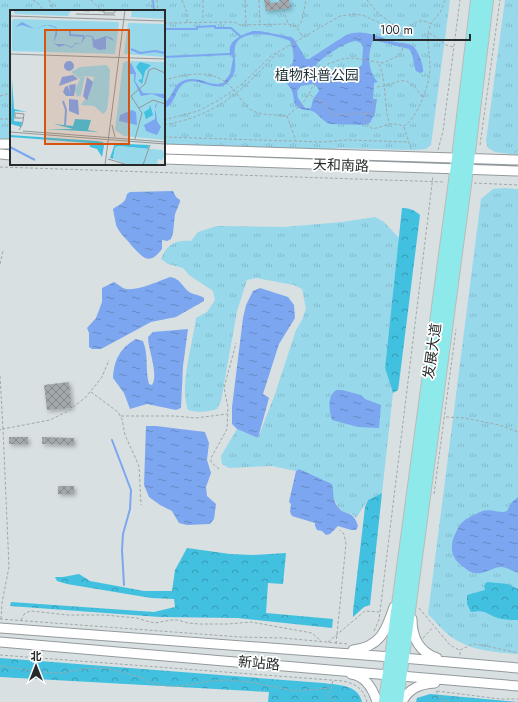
<svg xmlns="http://www.w3.org/2000/svg" width="518" height="702" font-family="Jost,'Noto Sans SC',sans-serif">
  <defs>
    <pattern id="grass-tufts" width="24" height="20" patternUnits="userSpaceOnUse"><rect width="24" height="20" fill="#97d8eb"/><path d="M3 7l-1-3M5 7V3M7 7l1-3M15 17l-1-3M17 17v-4M19 17l1-3" fill="none" stroke="#82baca"/></pattern>
    <pattern id="forest-crowns" width="20" height="18" patternUnits="userSpaceOnUse"><rect width="20" height="18" fill="#41c0df"/><path d="M2 6a3 3 0 1 1 6 0M12 15a3 3 0 1 1 6 0" fill="none" stroke="#369cb5"/></pattern>
    <pattern id="water-ripples" width="26" height="14" patternUnits="userSpaceOnUse"><rect width="26" height="14" fill="#7ca7f0"/><path d="M2 4q2-2 4 0t4 0M15 11q2-2 4 0t4 0" fill="none" stroke="#6688c3"/></pattern>
    <pattern id="building-cross-hatch" width="8" height="8" patternUnits="userSpaceOnUse"><rect width="8" height="8" fill="#a2a8ac"/><path d="M0 0l8 8M0 8l8-8" fill="none" stroke="#84898c"/></pattern>
    <filter id="shadow"><feDropShadow dx="2" dy="2" stdDeviation="2" flood-color="#0004"/></filter>
  </defs>
  <rect width="100%" height="100%" fill="#d8e0e2"/>
  <!-- grass -->
  <path fill="url(#grass-tufts)" d="M0,0h450l-19,145 -5,4 -12,1 -75,-2 -16,2 -159,-5v-134h-153v129h-11z
    M505,0h13v155l-23,-3 -7,-4 -2,-7z
    M504,188l14,1v465c-24,-2 -48,-3 -68,-18 -8,-6 -15,-15 -22,-22l53,-415 12,-10z
    M375,217l9,5 15,16 -14,130 8,25 -11,100 -14,7 -12,18 -4,-4 -8,-2 -6,-5 -5,-11 -34,-27 -3,2 -24,-5 -43,2 -7,-4 -1,-8 16,-27 21,9 17,-44 21,-64 6,-10 4,-11 -4,-20 -8,-4 -38,-7 -9,2 -10,31 -16,90 -4,8c-10,3 -18,4 -29,1 -9,-23 5,-67 8,-92l11,-6 8,-12 -2,-9 -24,-16 -6,-7 -15,-4 -7,-5c6,-15 15,-19 30,-18l7,-9 19,-6 67,1 58,-5z"/>
  <!-- forest -->
  <path fill="url(#forest-crowns)" d="M402,208c8,0 12,2 18,7l-21,168 -1,7 -5,3 -8,-25z
    M382,493l-12,112 -6,2 -11,10v-6l12,-104 3,-7z
    M187,548l43,6 22,1 34,-2 -3,31 -15,-1 -2,30 67,6 -1,9 -94,-10 -78,-1 -150,-11 1,-4 143,10 21,-5 -1,-8 -23,-1 -84,-14 -10,-3 -2,-4h8l16,-3 11,7 54,10h28l3,-21z
    M487,582l21,2 10,5v31c-7,0 -16,0 -23,-3 -11,-5 -11,-7 -24,-5l-4,-8v-9l18,-5 -1,-4z
    M0,658l323,25c14,2 35,1 39,19h-94l1,-10 -269,-15z
    M430,694l88,8h-102l1,-4z"/>
  <!-- water -->
  <path fill="url(#water-ripples)" fill-rule="evenodd" d="M253,31h6l32,6 3,2 12,20h3l37,-24c17,-7 33,2 49,7 6,1 13,1 18,4 5,4 11,20 10,26l-3,1 -4,-2c-3,-7 -2,-16 -7,-22l-32,-8h-4c-6,13 -5,31 5,41l-4,1 -1,16h4l-2,14 -5,10 -5,2 -35,-1c-7,-2 -11,-10 -18,-13 -5,-2 -13,0 -17,-7 -2,-4 -1,-10 -4,-15 -1,-2 -4,-5 -5,-7 0,-12 2,-9 6,-18 3,-6 1,-17 -2,-23 -12,-6 -51,-14 -55,6 -2,14 5,23 -7,35 -10,12 -28,-4 -41,0 -13,4 -10,23 -23,26v-7h2c6,-4 7,-13 13,-18 18,-11 29,5 44,0l7,-9 3,-15c0,-2 -2,-4 -3,-6 -3,-13 14,-19 23,-22zM356,41l5,2 2,4 -1,18 -4,3 -7,3 -14,1 -12,3 -4,-1 -5,-4v-6c10,-8 28,-22 40,-23zM313,84l4,2 2,5 -6,8 -2,9h-6l-7,-10 -1,-7 4,-5z
    M173,191l3,6 4,3v2l-5,12 -2,19 -2,6 -4,2 -5,-1v9c-14,18 -19,8 -31,-4 -5,-7 -12,-12 -15,-20 -1,-5 -2,-11 -3,-16 8,-6 12,-5 14,-15l3,-2z
    M170,277c12,2 12,11 21,16 5,2 9,2 13,5v3l-28,16 -25,5 -50,27h-9l-3,-2v-14l-2,-5 9,-10 6,-16v-14l12,-6c3,2 6,4 9,6 11,5 36,-7 47,-11z
    M260,288l28,9 6,8 1,13 -16,26 -16,50 6,4 -11,40 -21,-9 -5,-5v-17l11,-89 3,-13 7,-14z
    M188,329l-5,37 -2,42 -5,2 -29,-6 -17,5 -6,-16 -11,-15c1,-18 7,-30 23,-39l7,2c6,15 2,29 6,43l3,1c7,-11 -4,-35 -4,-48l5,-5z
    M336,390h6l19,5 4,4 16,6 -2,23 -21,-1 -26,-7c-3,-10 -5,-23 4,-30z
    M146,426h10l49,6 4,11 -2,17 4,13 -5,14 1,9 9,8 -2,15 -4,5 -23,1 -8,-2 -7,-12 -12,-6 -11,-8 -5,-12z
    M299,469l33,15c2,8 0,16 6,23 8,10 15,2 20,19l-2,4h-5l-13,-4 -8,8 -4,1 -4,-4 -5,-1 -2,-4v-3l-23,-7 -2,-4 1,-8 -2,-2 7,-31z
    M518,497v76c-5,-2 -12,-6 -17,-6 -9,0 -15,8 -27,6 -5,-1 -9,-5 -13,-8 -14,-11 -10,-26 -1,-40 4,-6 12,-9 18,-12 12,-7 22,2 29,-2l4,-8z"/>
  <g fill="none" stroke-linecap="round" stroke-linejoin="round">
    <!-- stream -->
    <path stroke="#7ca7f0" stroke-width="2" d="M153,0l1,11
      M164,29h33v-2l18,-1v2h16l9,8
      M164,57l66,-3
      M112,440l19,50 -1,19 -7,25 -1,16 2,35"/>
  </g>
  <!-- building -->
  <path fill="url(#building-cross-hatch)" filter="url(#shadow)" d="M264,0h6v3l10,-1 -1,-2h10l1,8 -24,3z
    M69,382l3,26 -25,2 -3,-25z
    M9,437h19v7h-19z
    M42,437l32,1v7l-32,-1z
    M58,486h16v8h-16z"/>
  <g fill="none" stroke-linecap="round" stroke-linejoin="round">
    <!-- minor casing -->
    <g stroke="#939a9d" stroke-width="11">
      <path id="minor" d="M0,144h11
        M164,149l354,11
        M0,154l11,1
        M164,159l354,12
        M412,619c0,19 7,33 25,39
        M0,628l391,29 127,11
        M0,642l518,44
        M353,650c27,-3 33,-19 41,-43
        M351,674c15,2 22,15 26,28
        M402,702c7,-14 18,-18 33,-19"/>
    </g>
    <!-- major casing -->
    <g stroke="#babbbb" stroke-width="14">
      <path id="major" d="M385,702l73,-544 19,-158
        M397,702l70,-533 20,-169"/>
    </g>
    <!-- path -->
    <path stroke="#a1a8aa" stroke-width="1" stroke-dasharray="3 2" stroke-linecap="butt" d="M33,0l7,5 3,6
      M49,0l5,11
      M91,0l11,11
      M152,0v11
      M157,0l1,11
      M182,0l5,13v10
      M203,0v21
      M245,0l1,25
      M259,0l1,24
      M283,0l1,11 4,13 9,3 5,10
      M164,23l70,-1 6,3 48,-1
      M297,27l5,-6 4,-21
      M429,34h3l14,11 7,2
      M379,64c6,13 5,26 7,40 0,7 2,13 3,19
      M164,80c24,-6 50,-13 69,9 6,7 11,17 20,22 11,5 22,3 34,5l15,-12 7,-10 10,-21 9,-9 14,-5 11,-1 30,5 15,-7 4,-5 2,-13 -1,-6 -25,-19 -11,-13
      M377,87c24,-3 28,-17 45,10
      M10,94l1,10
      M310,95l15,9 5,11 42,-2 1,-14
      M0,96l11,-3
      M365,113c3,21 8,16 24,11 4,-1 11,1 15,2 14,-8 27,-45 26,-60 0,-12 -4,-25 -1,-37 1,-6 6,-10 10,-15 3,-4 4,-9 6,-14
      M287,116l9,25
      M0,119h11
      M164,120l34,-9 21,-11 23,-16 29,-28 69,-40 16,-2 9,2 38,18c9,-9 14,-18 28,-10
      M164,125c54,-10 77,-33 113,-72
      M404,127l7,22
      M164,137l159,5 24,-2 62,2
      M480,145l20,-145
      M438,150l5,-19 17,-131
      M514,153l4,-4
      M0,167l445,15
      M474,183l44,2
      M0,264l3,-13
      M0,376l3,53 -3,1
      M91,392l27,20 4,7 3,16 14,31 2,39
      M121,416h54l21,2 31,-4
      M446,417l18,1 35,7 19,7
      M219,469l-8,-7v-4l16,-29 1,-22 -4,-19 12,-45
      M434,494l22,-165
      M419,608l31,37 9,5
      M0,619l240,18 43,1 65,6
      M1,619l1,-16 7,-36 -6,-138 47,-9 18,-9 18,-14 16,-20 7,-17
      M21,620l4,-7 6,-2 37,4h36l33,3 9,3 9,2 16,-3h7l10,3 11,1h29l23,-2 61,11 9,8
      M374,631l5,-11 54,-444
      M423,638l10,-11
      M328,642l37,-31 14,1
      M336,644l10,-100 -2,-10 -4,-4
      M0,655l343,26c13,3 20,7 24,21
      M460,655v-5l13,-6 9,1 36,8
      M0,666l42,6 20,1 21,-4 22,-1 16,4 19,5 9,5 17,4h15l31,-5 14,-1 24,2 46,9 34,-3
      M333,681l-5,15 8,6
      M436,691l5,9 10,2
      M437,691l63,8h18"/>
    <!-- minor -->
    <use href="#minor" stroke="#fff" stroke-width="9"/>
    <!-- major -->
    <use href="#major" stroke="#8ee9ea" stroke-width="12"/>
  </g>
  <g text-anchor="middle" stroke-width="3.5" stroke-linejoin="round" paint-order="stroke">
    <!-- park labels -->
    <g font-size="14" fill="#1b3036" stroke="#fff">
      <text x="317" y="80">植物科普公园</text>
    </g>
    <!-- street labels -->
    <g font-size="14" fill="#272a2b" stroke="#fff">
      <text transform="translate(341 165) rotate(2)" y="5">天和南路</text>
      <text transform="translate(432 351) rotate(-82)" y="5">发展大道</text>
      <text transform="translate(259 663) rotate(5)" y="5">新站路</text>
    </g>
  </g>
  <!-- overview -->
  <g transform="translate(10 10)">
    <rect width="155" height="155" fill="#d8e0e2"/>
    <path d="M3,0h58l-3,6 -53,-2zM4,9l103,3 2,1 -4,31 -103,-3v-30zM118,13l37,1v33l-41,-3zM117,51l38,1v78l-41,-4 -9,-6 8,-67zM96,55l4,4 -1,25 -2,16 -4,4 -9,-8 -13,-1 3,-5 3,1 7,-24 -9,-1 -4,19 -4,2 -2,-7 5,-11 -9,-7 9,-5z" fill="#97d8eb"/>
    <path d="M130,52l11,3 -6,6 -3,13 -4,-4 4,-1v-4l-6,-8zM2,69l2,30 13,3 -12,-1 -1,10 8,1 -1,5 -10,-3zM140,95l3,10 -7,4 -2,-7 5,-3zM65,109l16,1 -3,10 11,2 -52,-3h26l-19,-5 19,2zM0,125l87,6 6,1 1,4 -2,11 -5,-8 -7,-2 -1,-4 -79,-6zM105,133l12,1 22,1 -1,4 -30,-3 -3,2 -2,11 -3,-1z" fill="#41c0df"/>
    <path d="M122,0h33v9l-34,-2zM108,136l44,4 3,4 -3,6 -4,-1 -1,6h-28l-16,-6 2,-12z" fill="#97d8eb"/>
    <path d="M12,12l13,7 10,-4h5l6,2 1,3v5l-3,7 2,2h8l8,3 3,-4 6,1 2,-7 4,-2 5,1 3,4 11,-4 6,2 2,3 -8,-4v12l-7,1 -6,-3 -1,-10 -6,-1 -5,8h-6l-3,4 -7,-3 -6,2 -4,-3 -1,-3 2,-13 -9,-3 -12,4 -13,-4 -7,2zM54 56a5 5 0 1 1 10 0a5 5 0 1 1-10 0ZM121,53l5,10 -1,8 8,12 22,1v5l-13,-5 -11,2 -7,-15v-7h-5v-9zM63,65l5,4 -19,7 3,-9zM77,67l6,5 -6,19 -4,-5zM66,74l-2,12h-8l-3,-4 2,-5 3,-1 2,7 -1,-8zM59,89l9,1 1,15 -10,-4zM148,92l-3,7 1,4 1,8 4,6 -4,8 -11,-4 -2,-6 11,-6v-13zM122,100l4,2 1,13 -18,-4 1,-6z" fill="#7ca7f0"/>
    <path fill="none" stroke="#7ca7f0" stroke-width="2" d="M60,20v5l14,1M121,39l9,4 15,-2 10,2M53,91l3,9 -1,15M0,137l25,13"/>
    <path fill="none" stroke="#919799" stroke-width="1" d="M66,0l13,1M79,0l15,1M94,0v3h10l2,-3M66,4l39,1M0,6l155,5M0,44l155,5M129,98l14,-8 12,4M102,115l3,12M9,120l3,-5 1,-4 1,-7 -9,-1v5h8M13,121l142,11M0,122l155,12M125,129l7,-26 -11,-17 14,-12 4,-14 5,-2 11,5M98,149l20,6M95,155l20,-155M133,155l7,-20"/>
    <path fill="#d5540f" fill-opacity="0.15" stroke="#d5540f" stroke-width="2" d="M35,20h84v114h-84z"/>
    <rect width="155" height="155" fill="none" stroke="#272a2b" stroke-width="2"/>
  </g>
  <!-- north arrow -->
  <g transform="translate(36 666)" stroke="#ffffff" stroke-width="3" paint-order="stroke">
  <path d="M0-3L7 15L0 10L-7 15Z" fill="#272a2b"/>
  <text y="-6" font-size="11" font-weight="bold" text-anchor="middle" fill="#272a2b">北</text>
  </g>
  <!-- scale -->
  <path d="M374 34v6h96v-6" fill="none" stroke="#272a2b" stroke-width="2"/>
  <text x="380" y="34" font-size="12" fill="#272a2b" stroke="#ffffff" stroke-width="3" paint-order="stroke">100 m</text>
</svg>
